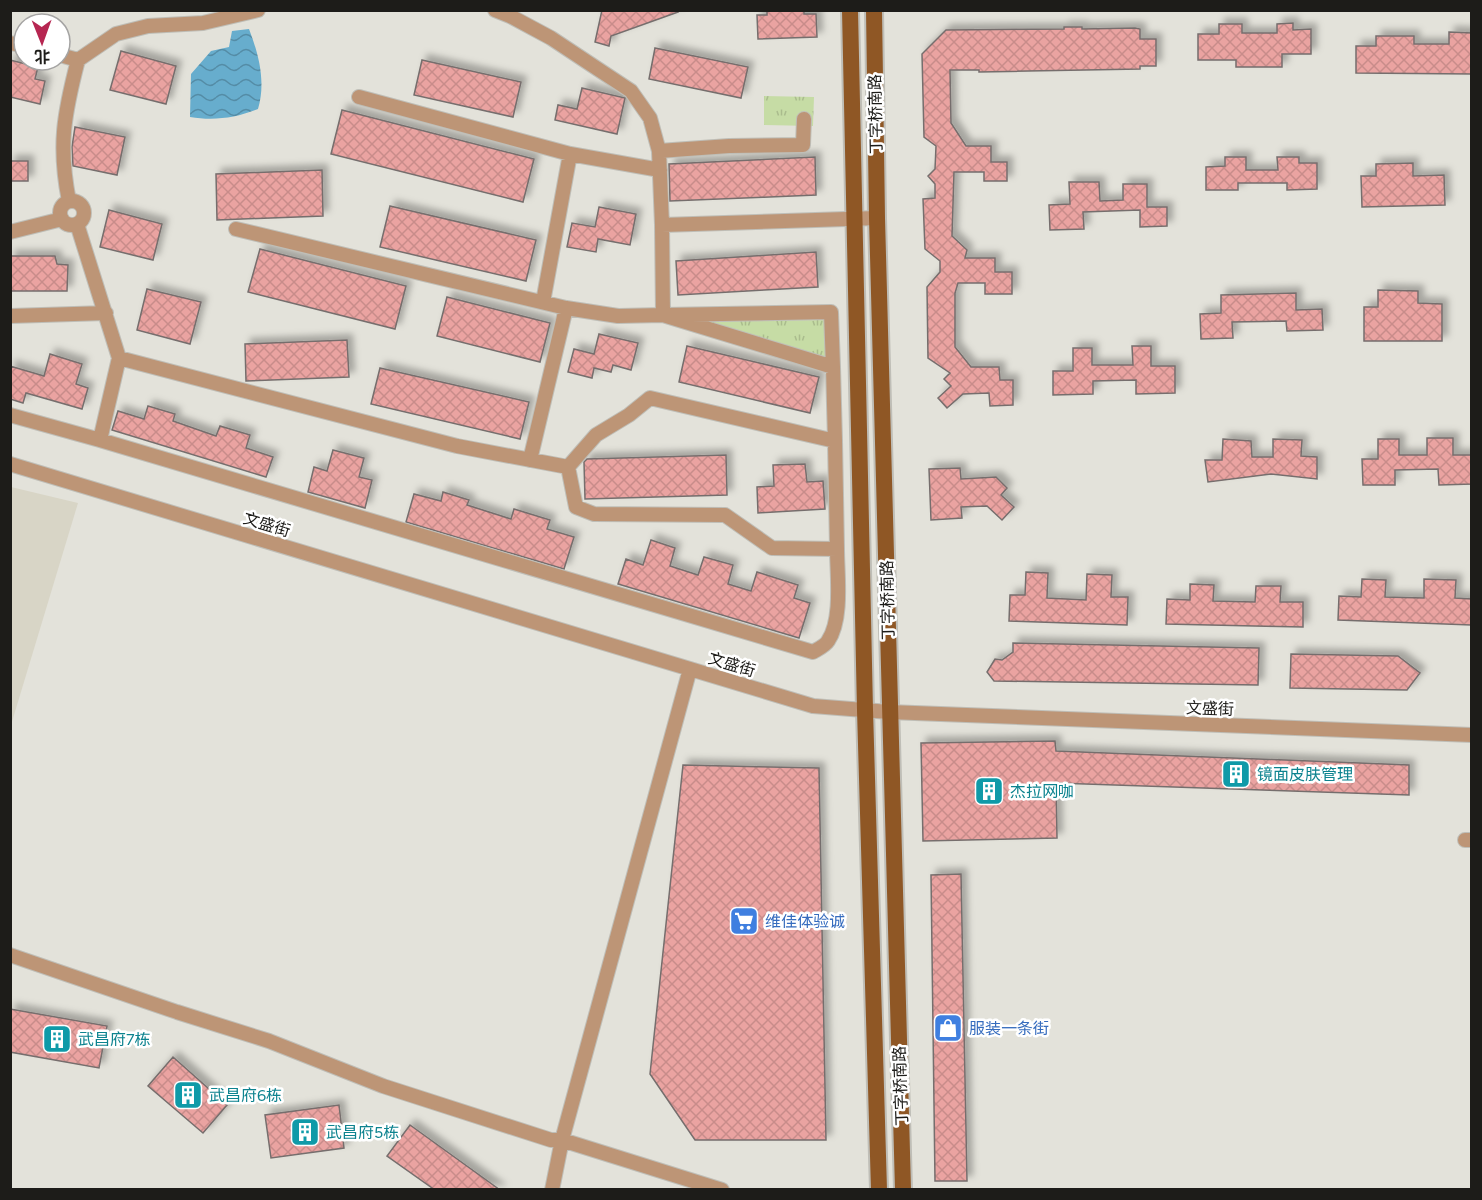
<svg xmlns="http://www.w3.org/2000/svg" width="1482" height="1200" font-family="Figtree,'Noto Sans SC',sans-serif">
  <defs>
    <pattern id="park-tufts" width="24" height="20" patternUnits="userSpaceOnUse" patternTransform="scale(1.5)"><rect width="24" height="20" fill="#c6dca5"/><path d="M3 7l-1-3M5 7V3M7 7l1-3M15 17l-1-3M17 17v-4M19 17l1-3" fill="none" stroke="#aabc8d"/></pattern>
    <pattern id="water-waves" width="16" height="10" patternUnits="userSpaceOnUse" patternTransform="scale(1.5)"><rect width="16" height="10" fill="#67adcd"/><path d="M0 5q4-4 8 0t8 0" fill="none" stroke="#548ca6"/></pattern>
    <pattern id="building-cross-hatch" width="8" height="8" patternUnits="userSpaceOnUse" patternTransform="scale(1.5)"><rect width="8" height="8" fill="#eaa3a1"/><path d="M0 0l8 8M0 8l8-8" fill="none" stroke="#c88c8a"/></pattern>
    <filter id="shadow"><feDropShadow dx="5.5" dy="-5.5" stdDeviation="3" flood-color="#0004"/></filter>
  </defs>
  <rect width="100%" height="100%" fill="#e3e2da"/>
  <!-- built -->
  <path fill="#d8d5c6" d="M11,487l67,16 -67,222 -1,-238z"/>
  <!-- park -->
  <path fill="url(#park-tufts)" d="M764,96l50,1 -1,29 -49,-1z
    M825,320v38l-127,-37z"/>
  <!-- water -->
  <path fill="url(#water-waves)" d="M249,29c10,26 17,53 9,80 -22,9 -44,12 -68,8l1,-43 20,-23 18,-4 3,-16z"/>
  <!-- building -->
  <path fill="url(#building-cross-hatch)" stroke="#766e6d" stroke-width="1.5" filter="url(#shadow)" d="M602,10h75l1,2 -67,24 -2,10 -14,-4z
    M767,10h37v4h12l1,23 -59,2 -1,-24h10z
    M1293,23v7l18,-1v25h-29v13h-46v-7h-38v-26h21v-10h23v9h35v-9z
    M1064,27h18v2l53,-1 5,1v10h16v27h-16v3l-161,3v-2h-29l1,53 15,23h25v16h16v19h-23v-9h-30l-2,64 15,14 -2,8h30v14h17v22h-27v-11h-27l-3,10v54l16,20h28l1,13h13v25l-23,1 -1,-13 -26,1 -16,14 -9,-10 13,-12 -7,-7 6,-6 -22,-15 -1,-71 13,-15v-11l-15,-12 -2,-50 12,-1v-14l-7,-8 7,-7 1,-23 -12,-9 -2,-83 24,-24 118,-1z
    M1449,32l23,1v41l-116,-1v-27h20v-10h38v8h35z
    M655,48l93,19 -7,31 -92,-19z
    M121,51l55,15 -10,38 -56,-14z
    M10,60l28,7 -3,12 10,2 -5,23 -30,-7z
    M422,60l99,22 -8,35 -99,-22z
    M582,88l43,10 -8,36 -62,-14 3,-15 19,4z
    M342,110l192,49 -11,43 -192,-48z
    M75,127l50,10 -8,38 -44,-9 -1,-19z
    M815,157l1,38 -146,6 -1,-37z
    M1225,157h21v13h32l-1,-13h22v6h18v26l-30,1v-7h-49v7h-32v-23l19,-1z
    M10,161h18v20h-18z
    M1413,163v13l31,-1 1,30 -83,2 -1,-31h15v-12z
    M322,170l1,46 -106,4 -1,-46z
    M1069,182h30l1,19 23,-1v-16h24v23h20v19l-27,1v-17l-57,2 1,17 -34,1 -1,-25 21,-1z
    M390,206l146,34 -10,41 -146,-34z
    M599,207l37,7 -6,31 -32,-6 -2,13 -29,-5 5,-24 23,4z
    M109,210l53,14 -9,36 -53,-13z
    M260,249l146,37 -11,43 -147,-37z
    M816,252l2,35 -140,8 -2,-34z
    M10,256h45l2,8 11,1 -1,26h-57z
    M147,289l54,13 -11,42 -53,-14z
    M1378,290l40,1v12l24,1v37h-78v-34h14z
    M1296,293v17l26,-1 1,21 -36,1 -1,-10 -54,1 1,16 -32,1 -1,-25 21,-1v-18z
    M447,297l103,26 -10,39 -103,-26z
    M599,334l39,9 -7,27 -18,-5 -2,7 -17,-4 -2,10 -24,-6 6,-23 20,5z
    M347,340l2,37 -103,4 -1,-37z
    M687,346l132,31 -9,36 -131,-31z
    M1132,346h19v20h24v27l-39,1v-14l-43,1v13l-40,1v-24h20v-23h19v17h41z
    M50,354l32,10 -6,20 12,4 -6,21 -56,-16 -3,10 -13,-4v-33l34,10z
    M380,368l149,34 -9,37 -149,-35z
    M148,406l27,8 -2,7 43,15 4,-10 30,9 -4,13 27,9 -7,20 -154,-47 6,-19 26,8z
    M1427,438h26v17h19v29l-33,1 -1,-16 -43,1v15h-32l-1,-26h16v-20h21v16h28z
    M1223,439l28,2 1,16h21v-18l29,1 -1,16 16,1v22l-46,-5 -63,8 -3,-22h17z
    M333,450l31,8 -5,19 13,3 -7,28 -57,-16 6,-25 13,4z
    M726,455l1,40 -142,4 -1,-37 3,-3z
    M805,464l2,18 16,-1 2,28 -67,4 -1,-26 17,-1 -1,-21z
    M960,468l1,11 35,-2 11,11 -6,7 13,12 -12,13 -15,-14 -26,1 1,11 -31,2 -2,-51z
    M443,492l26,8 -2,5 44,14 3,-10 36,11 -3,9 27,8 -10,32 -158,-47 8,-28 27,7z
    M651,540l24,8 -5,18 28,9 6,-18 29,8 -5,19 23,7 6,-19 41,13 -4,13 16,5 -11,35 -181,-54 8,-25 17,6z
    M1026,572l22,1 -1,25 39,2 1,-26 25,1 -1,22h17l-1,28 -118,-4 1,-26h15z
    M1362,579l24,1 -1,17 39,1v-19l32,1 -1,18 17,1 -1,26 -133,-5 1,-24 22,1z
    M1190,584l24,1 -1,16 42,1 1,-16h25l-1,16h23v25l-137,-3 1,-25 23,1z
    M1013,643l246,5 -1,37 -264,-4 -7,-9 8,-13 7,1 11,-8z
    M1291,654l107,2 22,17 -13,17 -117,-2z
    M1055,741l1,10 353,14v30l-353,-12 1,55 -134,3 -2,-98z
    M683,765l136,3 7,372h-131l-45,-66z
    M961,874l6,307h-32l-4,-306z
    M10,1009l97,17 -8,42 -89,-16z
    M173,1057l54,48 -24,28 -55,-47z
    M339,1105l5,43 -73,10 -6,-43z
    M410,1125l90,65h-65l-48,-34z"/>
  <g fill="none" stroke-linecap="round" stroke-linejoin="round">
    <!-- minor casing -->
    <g stroke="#bfbeb7" stroke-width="16">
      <path id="minor" d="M495,10l15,6 41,22 80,53 19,27 9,33
        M10,43l14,3
        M60,55l18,5 38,-26 32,-8 55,-3 55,-13
        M359,97l211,57
        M60 213a12 12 0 1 1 24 0a12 12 0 1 1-24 0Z
        M69,201c-11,-55 -5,-87 9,-141
        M77,224l42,134
        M662,225l-3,-74 70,-5 74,-1 1,-26
        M236,229l330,79 52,8 45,-1 170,52 -2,-55 -168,3 -1,-90 215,-7
        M10,232l52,-13
        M543,302l27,-148 90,16
        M10,316l96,-3
        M10,415l90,25
        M835,441l2,108 -65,-1 -47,-33 -131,-1 -18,-7 -8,-40 -111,-21 -338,-88 -19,82 713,212c5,-3 12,-6 15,-11 15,-22 9,-67 9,-92
        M530,460l36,-152
        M10,464l803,242 76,6 583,23
        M568,467l28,-32 33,-20 21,-17 185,43 -2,-74
        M1465,840h7
        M10,955l167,57 92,29 114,45 168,54h11l160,50
        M552,1190l10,-50 128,-471"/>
    </g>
    <!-- major casing -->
    <g stroke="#bfbeb7" stroke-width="20">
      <path id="major" d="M850,10l15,700 14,480
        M874,10l3,208 26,972"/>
    </g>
    <!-- minor -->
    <use href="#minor" stroke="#bd9576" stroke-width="14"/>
    <!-- major -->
    <use href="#major" stroke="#8f5725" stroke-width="16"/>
  </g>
  <!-- icons -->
  <defs>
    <g id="building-square" transform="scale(1.5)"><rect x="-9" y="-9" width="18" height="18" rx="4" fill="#0f9aa8" stroke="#fff"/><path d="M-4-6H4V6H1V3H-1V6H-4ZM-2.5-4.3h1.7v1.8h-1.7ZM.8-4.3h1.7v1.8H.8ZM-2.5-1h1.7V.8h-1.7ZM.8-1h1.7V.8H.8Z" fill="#fff"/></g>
    <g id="supermarket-square" transform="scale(1.5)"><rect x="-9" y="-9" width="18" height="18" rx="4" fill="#3f7fe0" stroke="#fff"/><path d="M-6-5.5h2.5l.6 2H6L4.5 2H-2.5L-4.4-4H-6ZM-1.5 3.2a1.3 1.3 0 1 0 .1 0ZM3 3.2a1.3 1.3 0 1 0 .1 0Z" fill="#fff"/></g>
    <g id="shop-square" transform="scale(1.5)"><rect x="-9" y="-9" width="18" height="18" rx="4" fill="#3f7fe0" stroke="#fff"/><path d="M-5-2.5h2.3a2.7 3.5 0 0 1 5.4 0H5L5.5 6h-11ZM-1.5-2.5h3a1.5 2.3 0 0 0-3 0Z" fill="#fff"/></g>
  </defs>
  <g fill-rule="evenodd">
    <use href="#building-square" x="1236" y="774"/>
    <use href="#building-square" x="989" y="791"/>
    <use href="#supermarket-square" x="744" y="921"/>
    <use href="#shop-square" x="948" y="1028"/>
    <use href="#building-square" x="57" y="1039"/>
    <use href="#building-square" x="188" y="1095"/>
    <use href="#building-square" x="305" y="1132"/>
  </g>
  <g text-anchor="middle" stroke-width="5" stroke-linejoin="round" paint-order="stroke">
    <!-- street labels -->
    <g font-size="16" fill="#1d1c19" stroke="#fff">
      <text transform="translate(875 114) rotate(-91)" y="6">丁字桥南路</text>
      <text transform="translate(267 524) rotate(17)" y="6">文盛街</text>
      <text transform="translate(887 600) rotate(-91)" y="6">丁字桥南路</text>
      <text transform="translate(732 664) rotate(17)" y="6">文盛街</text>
      <text transform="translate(1210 708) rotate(2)" y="6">文盛街</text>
      <text transform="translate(900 1086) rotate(-92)" y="6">丁字桥南路</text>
    </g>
    <!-- culture labels -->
    <g font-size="16" fill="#0d838f" stroke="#fff" text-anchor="start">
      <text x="1257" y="780">镜面皮肤管理</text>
      <text x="1010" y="797">杰拉网咖</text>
      <text x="78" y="1045">武昌府7栋</text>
      <text x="209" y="1101">武昌府6栋</text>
      <text x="326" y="1138">武昌府5栋</text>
    </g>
    <!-- shop labels -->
    <g font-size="16" fill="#366cbe" stroke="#fff" text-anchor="start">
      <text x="765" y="927">维佳体验诚</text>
      <text x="969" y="1034">服装一条街</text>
    </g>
  </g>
  <!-- border -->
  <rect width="1482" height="1200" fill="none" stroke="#1d1c19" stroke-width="24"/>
  <!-- north arrow -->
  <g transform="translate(42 42) rotate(179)"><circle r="28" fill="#ffffff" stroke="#a5a4a3" stroke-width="1.5"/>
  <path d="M0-4.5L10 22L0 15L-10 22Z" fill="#b62651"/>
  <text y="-9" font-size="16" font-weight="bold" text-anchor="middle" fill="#1d1c19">北</text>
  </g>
</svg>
